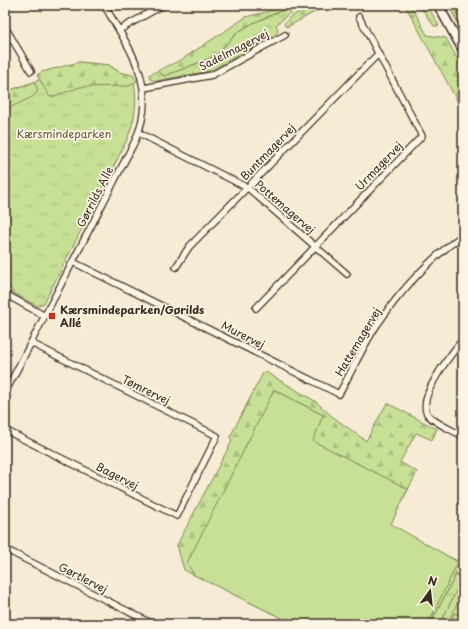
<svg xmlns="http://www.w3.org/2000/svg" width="468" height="629" font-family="'Playpen Sans',sans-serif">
  <defs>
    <pattern id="grass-tufts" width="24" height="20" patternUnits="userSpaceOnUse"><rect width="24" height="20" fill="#c7e096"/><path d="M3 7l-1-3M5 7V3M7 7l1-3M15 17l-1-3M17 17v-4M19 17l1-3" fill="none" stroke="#acc081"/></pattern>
    <pattern id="forest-firs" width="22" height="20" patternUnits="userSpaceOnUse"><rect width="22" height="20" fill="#c7e096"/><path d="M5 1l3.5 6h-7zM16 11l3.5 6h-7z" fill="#acc081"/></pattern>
  </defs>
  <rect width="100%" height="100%" fill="#f6ebd5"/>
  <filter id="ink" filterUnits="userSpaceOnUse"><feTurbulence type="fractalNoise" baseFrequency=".025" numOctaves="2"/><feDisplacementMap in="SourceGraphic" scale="8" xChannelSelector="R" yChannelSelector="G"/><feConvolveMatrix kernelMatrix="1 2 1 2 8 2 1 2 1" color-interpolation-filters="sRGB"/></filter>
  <g filter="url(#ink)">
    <!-- grass -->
    <path fill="url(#grass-tufts)" stroke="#81855a" d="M294,5l6,2 -10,6 -14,12 2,4 -2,6 -67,36 -53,10 -5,-1 -2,-5 8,-4 8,5 50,-20 23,-24 15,-9z
      M419,5h8l12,21h-5z
      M79,62l30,3 10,7 14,4c5,26 3,40 -6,64l-83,163 -7,3 -24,-13 -4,-8 -4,-2v-191l29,-10z
      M462,563l1,61h-33z"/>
    <!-- forest -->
    <path fill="url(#forest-firs)" stroke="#81855a" d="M294,5l-41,18 -15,9 -23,24 -50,20 -8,-5 24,-11 65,-43z
      M313,5h15l-41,22 -2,-1 -1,-2 6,-7z
      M405,5h6l16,30 19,3 17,31v36l-3,1z
      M448,5h15v27z
      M79,62l30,3 10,7 14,3 4,6 -8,5 -49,1 -28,10 -3,-1 -12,-21 5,-3z
      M34,82l4,8 -4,6 -29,14v-18z
      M264,371l51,30 18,16 33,24 21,-38 50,26 -5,11 -16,-7 -16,29 17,10 -25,49 -80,-79 11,-27 -48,-25 19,234 -110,-54 -7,-25 55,-104 -2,-4z
      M383,525l79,38 -32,61h-22z"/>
    <!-- pitch -->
    <path fill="#c7e096" stroke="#81855a" d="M274,390l49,25 -10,26 95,48 -17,35 67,38 -30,62h-134l-100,-49 -7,-12z
      M463,577v15l-16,32h-7z
      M454,613l9,3v8l-11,-3z"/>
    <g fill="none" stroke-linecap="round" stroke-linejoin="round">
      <!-- street casing -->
      <g stroke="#3b2a1e" stroke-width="8">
        <path id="street" d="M5,27l26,44
          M119,30l44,-25
          M144,88l68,-13 73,-40
          M139,133l109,55 99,86
          M73,262l266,132c13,-23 24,-48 38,-69 25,-36 51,-65 86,-90
          M176,267l13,-20 189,-193
          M5,294l40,22
          M256,308l166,-172 -63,-119
          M463,339c-11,14 -48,60 -35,76 8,9 24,15 35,21
          M5,393l130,-252c24,-54 -4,-90 -31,-136
          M5,430l172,86 40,-80 -186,-93
          M5,549l148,75"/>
      </g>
      <!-- secondary casing -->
      <g stroke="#3b2a1e" stroke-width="11">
        <path id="secondary" d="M438,5l25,45"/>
      </g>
      <!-- street -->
      <use href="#street" stroke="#fcf5e5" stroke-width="5.5"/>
      <!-- secondary -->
      <use href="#secondary" stroke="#fcf5e5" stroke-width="8"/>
    </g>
  </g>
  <!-- markers -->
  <rect fill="#c8321e" stroke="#fcf5e5" stroke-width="1.5" x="48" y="312" width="8" height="8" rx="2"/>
  <g text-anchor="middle" stroke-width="3.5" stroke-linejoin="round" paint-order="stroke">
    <!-- street labels -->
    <g font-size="11" fill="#3b2a1e" stroke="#fcf5e5">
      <text transform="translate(234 50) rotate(-27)" y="4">Sadelmagervej</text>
      <text transform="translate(268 152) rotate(-46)" y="4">Buntmagervej</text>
      <text transform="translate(379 166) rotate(-46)" y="4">Urmagervej</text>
      <text transform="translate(95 197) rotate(-63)" y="4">Gørrilds Alle</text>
      <text transform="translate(285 207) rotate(41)" y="4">Pottemagervej</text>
      <text transform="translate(243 335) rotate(27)" y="4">Murervej</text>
      <text transform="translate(358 342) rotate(-59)" y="4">Hattemagervej</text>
      <text transform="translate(146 390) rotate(26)" y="4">Tømrervej</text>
      <text transform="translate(117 476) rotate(27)" y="4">Bagervej</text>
      <text transform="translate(83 578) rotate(27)" y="4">Gørtlervej</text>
    </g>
    <!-- park labels -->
    <g font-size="11" fill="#5e583c" stroke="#fcf5e5">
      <text x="64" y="138">Kærsmindeparken</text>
    </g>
    <!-- poi labels -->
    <g font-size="11" font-weight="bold" fill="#3b2a1e" stroke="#fcf5e5" text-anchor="start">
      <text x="60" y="314">Kærsmindeparken/Gørilds<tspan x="60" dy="13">Allé</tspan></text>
    </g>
  </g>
  <!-- margin -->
  <rect width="468" height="629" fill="none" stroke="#fcf5e5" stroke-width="20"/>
  <rect x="10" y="10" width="448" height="609" fill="none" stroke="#3b2a1e" stroke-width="1.5" filter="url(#ink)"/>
  <!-- north arrow -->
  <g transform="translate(430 591) rotate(15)" stroke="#fcf5e5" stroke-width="3" paint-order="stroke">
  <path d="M0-3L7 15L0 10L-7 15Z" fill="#3b2a1e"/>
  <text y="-6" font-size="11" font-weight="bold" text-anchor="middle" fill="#3b2a1e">N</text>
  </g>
</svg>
